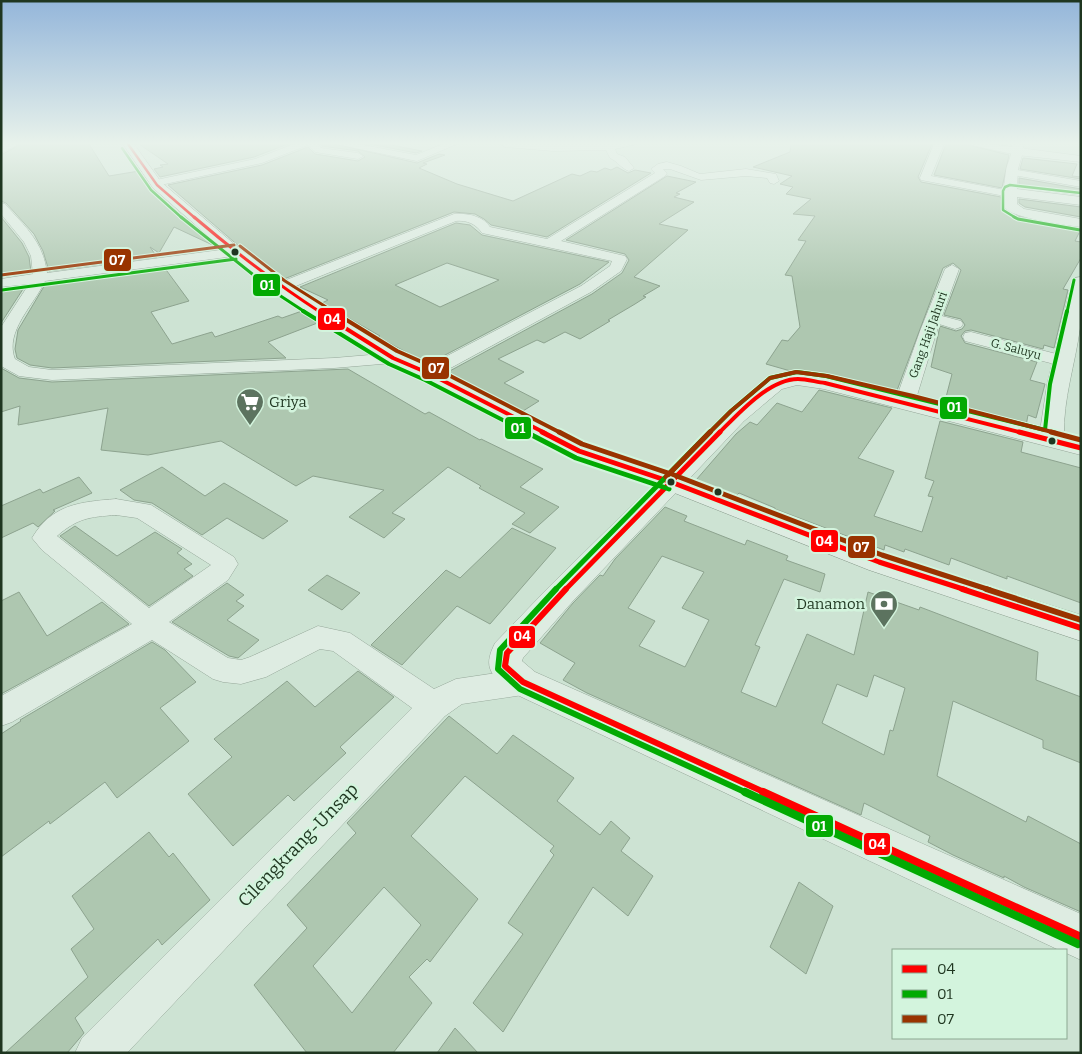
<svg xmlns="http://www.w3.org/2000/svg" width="1082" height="1054" font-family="Bitter,serif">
  <rect width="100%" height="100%" fill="#cde3d3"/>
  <!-- building -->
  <path fill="#aec7b0" stroke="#8da38f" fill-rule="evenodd" d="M21,144h68l20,32 30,-5 13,18 67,59 -45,-21 -15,26 -9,-6 7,10 -108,14 -6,-20 -9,-17 -28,-31 -5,-2v-46z
    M139,144h149l-34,13 -94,20 -6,-8 9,-2 -3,-2 8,-1z
    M321,144h13l83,19 22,-9 6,1 -22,8 4,1 -8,4 38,16 56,17 59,-27 8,2 11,-5 6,1 8,-4 6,2 6,-3 11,6 7,-3 16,3 -104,64 -56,-12 -7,-6 -9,-5 -21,-2 -170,67 -43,-31 -73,-63 94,-20 46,-18 7,7 43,7 7,-4 -7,-6 -36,-5z
    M370,144h16l36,7 -6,2z
    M791,144h141l-14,33 3,5 80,15 1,9 4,5 8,4 24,7 43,7 -6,12 6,1v16l-18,31 5,1 -14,58 -10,-3 -1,4 -72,-19 -6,1 -4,5 4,7 72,19 -7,18 15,4 -9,34 -8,-3 -2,11 -82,-21 8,-31 -21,-7 9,-41 16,5 6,-2 3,-4 -4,-6 -17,-4 17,-45 -8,-7 -10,5 -47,125 -71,-18 -31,-3 -28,-8 16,-24 6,1 12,-14 -8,-51 -7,-1 21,-34 -8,-1 17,-24 -22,-2 18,-15 -25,-5 7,-7 -13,-3 12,-8 -39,-9 37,-15z
    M946,144h18l45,11 -7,33 -68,-13z
    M1023,158l54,6 -5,12 9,1v2l-61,-10z
    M667,176l29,6 -20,11 4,1 -6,3 20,5 -35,22 29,6 -54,47 26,9 -17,10 3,1 -11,7 -27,16 2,1 -30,18 -15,-7 -21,11 -7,-3 -39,19 26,13 -20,11 35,18 -16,10 -77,-38 146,-79 30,-21 7,-13 -4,-6 -59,-14z
    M1019,178l62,11v6l-62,-8z
    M1019,199l62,8v10l-56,-10 -6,-4z
    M1,217l21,26 7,14 2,15 -30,5z
    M456,223l14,2 12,10 127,27 -29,22 -152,80 -50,-27 2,-1 -58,-33 6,-3 -28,-13zM447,263l52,17 -59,27 -45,-22z
    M164,267l25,34 -38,11 21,32 40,-12 3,5 63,-21 4,2 20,-7 18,11 -52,20 18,16 -234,10 -22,-3 -13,-7 -2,-9 3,-19 28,-47z
    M25,286l-24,37v-34z
    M1,368l18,10 33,4 296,-13 77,45 4,-2 51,28 1,-1 62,30 -23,18 39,20 -29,26 -18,-9 13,-11 -46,-25 2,-2 -33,-19 -56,46 13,6 -21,19 -35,-21 35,-27 -71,-14 -17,10 -75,-45 -73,14 -47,-5 7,-42 -90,17 2,-19 -19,6z
    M819,390l73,18 -34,50 36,13 -20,45 48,16 11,-35 -5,-1 6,-15 -9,-3 15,-57 83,21 -2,10 60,16v135l-74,-27v3l-56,-21 -2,7 -44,-16 -1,3 -19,-7 -1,5 -109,-41v-1l-36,-15 -2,2 -41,-15 40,-46 14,-12 7,3 20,-22 25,9z
    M162,467l43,29 19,-13 64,38 -25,18 -36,-21 -25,17 -50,-32 -18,-3 -14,-10z
    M79,477l13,16 -39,17 2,1 -17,16 -5,-4 -32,15v-32l39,-17 3,4z
    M665,507l22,9 -3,5 61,24 2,-5 41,16 -2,4 39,14 -5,18 -36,-13 -29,66 5,2 -19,45 35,15 31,-73 47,21 14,-63 51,18 1,-3 118,45 -2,28 45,17v66l-38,-15v-8l-90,-39 -16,75 89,46 2,-6 53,28v68l-57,-25 -20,-11v2l-51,-23 -25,-13 2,-6 -66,-33 -3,12 -274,-122 -24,-13 12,-17 -35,-20 33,-40 27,-28 3,1 12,-17zM662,556l42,16 -22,36 27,12 -24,47 -46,-21 16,-25 -27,-13zM874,675l31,13 -12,43 -3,-1 -6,25 -62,-32 15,-39 30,13z
    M75,526l42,30 38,-24 27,17 -5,4 15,11 -8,5 9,7 -44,30 -89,-70z
    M512,528l44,20 -66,76 -33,-18 -55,59 -31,-20 75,-75 14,8z
    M327,575l33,18 -18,17 -34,-20z
    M227,583l17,12 -8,6 8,5 -17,14 32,20 -21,18 -9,-2 -57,-34z
    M19,592l28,44 55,-34 27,22 -128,70v-93z
    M152,642l13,8 31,32 -36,26 29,33 -72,57 -12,-16 -55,42 -1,-3 -48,36v-123l20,-13 -1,-1z
    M358,671l36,26 -54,50 6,6 -52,48 -6,-6 -55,51 -45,-52 44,-37 -18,-18 73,-58 28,26z
    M449,716l48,38 16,-19 61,43 -17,23 43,34 11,-14 19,17 -9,13 32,25 -25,40 -35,-29 -90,145 -30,-29 50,-69 -15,-11 46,-68 -4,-4 4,-5 -89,-70 -54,60 67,63 -48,63 -3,-3 -18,18 23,26 -39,50h-86l-53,-68 53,-57 -20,-23 69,-72 -9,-10zM384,887l37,38 -69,88 -39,-47z
    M149,832l20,25 4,-4 37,47 -48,45 -4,-6 -83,79 9,15 -17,20h-62l83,-76 -17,-28 23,-20 -22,-33z
    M799,882l34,24 -27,68 -36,-27z
    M455,1028l23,25h-41z"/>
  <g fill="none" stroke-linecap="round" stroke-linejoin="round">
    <!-- minor casing -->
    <g stroke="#96a89a" stroke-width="1">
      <path id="minor" d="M6,144h13l-18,9v-7z
        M294,144h24l3,4 37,5 5,3 -5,3 -43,-7 -7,-7 -46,18 -106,23 -5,-3 5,-3 99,-21z
        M336,144h22l58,11 27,-11h14l-40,17z
        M501,144h136l-22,5 2,5 8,3 9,11 -5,3c-7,-2 -12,-10 -19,-13l-4,-8 -53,1 -48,-4z
        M934,144h10l-13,32 79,15 6,3 -6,3 -89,-17 -1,-2z
        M966,144h23l92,12v6l-64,-7z
        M667,162l14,4 19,8 46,-5 30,5 3,7 -5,3 -4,-1 -3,-5 -21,-2 -45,4 -31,-11h-7l4,4 -2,3 -104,65 64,15 2,3 -6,12 -30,21 -157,85 -6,1 -6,-1 -3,-4 3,-4 159,-83 29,-20 2,-5 -130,-28c-6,-9 -15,-13 -26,-12l-170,69h-10l-2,-3 2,-3 178,-70c13,-1 29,2 36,13l57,12 108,-66 -4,-4 7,-5z
        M1012,169l69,12v6l-73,-13 -1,-2 1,-2z
        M1,203l4,1c20,23 38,37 42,69l188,-25 7,4 -7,4 -190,25c-11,24 -41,51 -30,78l14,8 23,3 282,-12 59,-5 6,1 3,4 -3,4 -6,1 -59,5 -282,12 -33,-4 -18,-10v-39l28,-43 -28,3v-8l32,-5 -2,-18 -7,-14 -23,-28z
        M952,265l7,4 -17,47 19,5 2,3 -2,3 -6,2 -16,-5 -24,78 -3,4 -7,2 -7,-2 -3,-4 25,-71 25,-62z
        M971,332l97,25 3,4 -3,4 -6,1 -97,-25 -2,-4 2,-4z
        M116,499l35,6 83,52 4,7 -10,16 -59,42 59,36 13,2 9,-3 68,-31 32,7 84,56 22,-10 67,-10 10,4 5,9 -5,9 -10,4 -61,9 -17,12 -318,337h-52l7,-15 330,-330 -79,-57 -13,-2 -54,28 -25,7 -18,-2 -10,-3 -61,-39 -140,82 -11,4v-30l131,-72 -90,-74 -10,-12c20,-34 48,-36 84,-39zM116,515l21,3 74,47 -62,43 -92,-72c21,-18 32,-19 59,-21z"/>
    </g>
    <!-- tertiary casing -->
    <g stroke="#96a89a" stroke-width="1">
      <path id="tertiary" d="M1011,144h11l2,5 -6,20 -1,20 64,8v8l-64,-8v7l7,5 57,10v8c-13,-2 -75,-9 -78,-22 -1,-7 2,-26 3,-34 1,-9 8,-18 5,-27z
        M1081,277c0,17 1,35 -1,51 -5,37 -17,71 -16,108l17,5v14l-257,-66 -27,-4 -15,4 -38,32 -172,181 -49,56 -1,3 13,11 546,242v46l-15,-7v-3h-7l-548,-258c-19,-17 -29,-23 -16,-49l55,-57 178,-175 39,-32 30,-6 28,4 215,54 7,-46 22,-91 6,-16z"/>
    </g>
    <!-- secondary casing -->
    <g stroke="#869889" stroke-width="1">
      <path id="secondary" d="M123,144h11l27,38 79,67 47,34 113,71 35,15 153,77 92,30 209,78 192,61v26l-212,-71 -207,-82 -92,-32 -149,-79 -35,-15 -111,-71 -45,-36 -77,-67z"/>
    </g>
    <!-- minor -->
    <use href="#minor" fill="#deece2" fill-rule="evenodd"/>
    <!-- tertiary -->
    <use href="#tertiary" fill="#deece2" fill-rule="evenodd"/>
    <!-- secondary -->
    <use href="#secondary" fill="#deece2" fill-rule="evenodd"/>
    <!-- bus-1-far5 casing -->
    <g stroke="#d3f4dd" stroke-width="4.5">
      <path id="bus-1-far5" d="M128,144l29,41 38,33"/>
    </g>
    <!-- bus-1-far4 casing -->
    <g stroke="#d3f4dd" stroke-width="5">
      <path id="bus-1-far4" d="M194,217c40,34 81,66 126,95"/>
    </g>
    <!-- bus-1-far3 casing -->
    <g stroke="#d3f4dd" stroke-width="6">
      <path id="bus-1-far3" d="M318,311l75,47 35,15 117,60
        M719,433c19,-19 50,-54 79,-54 9,0 18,3 27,4l198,50"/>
    </g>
    <!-- bus-1-far2 casing -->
    <g stroke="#d3f4dd" stroke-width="9">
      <path id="bus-1-far2" d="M542,432l37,19 92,31 208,80 87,28
        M1019,432l62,16
        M565,590l155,-158"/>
    </g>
    <!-- bus-1-far1 casing -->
    <g stroke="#d3f4dd" stroke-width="10">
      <path id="bus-1-far1" d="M566,589l-59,64 -2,13 18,16 243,111
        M962,589l119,39"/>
    </g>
    <!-- bus-1 casing -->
    <g stroke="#d3f4dd" stroke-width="12">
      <path id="bus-1" d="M763,792l318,145"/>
    </g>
    <!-- bus-2-far5 casing -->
    <g stroke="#d3f4dd" stroke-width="4.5">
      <path id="bus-2-far5" d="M122,148l29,42 31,28
        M1016,218l-13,-8v-19l2,-4 5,-2 71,8"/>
    </g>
    <!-- bus-2-far4 casing -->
    <g stroke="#d3f4dd" stroke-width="5">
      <path id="bus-2-far4" d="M181,217l95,76 29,19
        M1014,217l4,2 62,11
        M2,290l234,-31
        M1067,312l7,-32"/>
    </g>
    <!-- bus-2-far3 casing -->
    <g stroke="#d3f4dd" stroke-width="6">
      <path id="bus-2-far3" d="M303,311l86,53 36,16 103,53
        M709,433l22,-22 39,-33 27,-6 29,4 219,54 5,-46 17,-73"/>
    </g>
    <!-- bus-2-far2 casing -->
    <g stroke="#d3f4dd" stroke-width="9">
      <path id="bus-2-far2" d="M526,432l50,26 93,31
        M555,590l155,-158"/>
    </g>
    <!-- bus-2-far1 casing -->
    <g stroke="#d3f4dd" stroke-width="10">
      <path id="bus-2-far1" d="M556,589l-56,61 -2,19 22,20 227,104"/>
    </g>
    <!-- bus-2 casing -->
    <g stroke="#d3f4dd" stroke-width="12">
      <path id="bus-2" d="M745,792l333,152"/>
    </g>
    <!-- bus-3-far3 casing -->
    <g stroke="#d3f4dd" stroke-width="5">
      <path id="bus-3-far3" d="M240,246l45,35 49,31
        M1,275l233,-30"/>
    </g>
    <!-- bus-3-far2 casing -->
    <g stroke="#d3f4dd" stroke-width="6">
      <path id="bus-3-far2" d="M332,311l65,40 34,15 130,67
        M709,433l22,-22 39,-33 26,-6 31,4 86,20 143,37"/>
    </g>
    <!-- bus-3-far1 casing -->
    <g stroke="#d3f4dd" stroke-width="9">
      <path id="bus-3-far1" d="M559,432l23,12 92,31 208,80 108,35
        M1051,432l30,8
        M666,477l44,-45"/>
    </g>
    <!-- bus-3 casing -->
    <g stroke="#d3f4dd" stroke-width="10">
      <path id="bus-3" d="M986,589l95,31"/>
    </g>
    <!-- bus-1-far5 -->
    <use href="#bus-1-far5" stroke="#f00" stroke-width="2.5"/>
    <!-- bus-1-far4 -->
    <use href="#bus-1-far4" stroke="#f00" stroke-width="3"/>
    <!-- bus-1-far3 -->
    <use href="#bus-1-far3" stroke="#f00" stroke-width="4"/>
    <!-- bus-1-far2 -->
    <use href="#bus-1-far2" stroke="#f00" stroke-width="5"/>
    <!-- bus-1-far1 -->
    <use href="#bus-1-far1" stroke="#f00" stroke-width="6"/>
    <!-- bus-1 -->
    <use href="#bus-1" stroke="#f00" stroke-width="8"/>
    <!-- bus-2-far5 -->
    <use href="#bus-2-far5" stroke="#02aa02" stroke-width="2.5"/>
    <!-- bus-2-far4 -->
    <use href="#bus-2-far4" stroke="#02aa02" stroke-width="3"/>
    <!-- bus-2-far3 -->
    <use href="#bus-2-far3" stroke="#02aa02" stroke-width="4"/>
    <!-- bus-2-far2 -->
    <use href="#bus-2-far2" stroke="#02aa02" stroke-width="5"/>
    <!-- bus-2-far1 -->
    <use href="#bus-2-far1" stroke="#02aa02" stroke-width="6"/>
    <!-- bus-2 -->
    <use href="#bus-2" stroke="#02aa02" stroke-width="8"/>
    <!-- bus-3-far3 -->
    <use href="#bus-3-far3" stroke="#930" stroke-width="3"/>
    <!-- bus-3-far2 -->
    <use href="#bus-3-far2" stroke="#930" stroke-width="4"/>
    <!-- bus-3-far1 -->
    <use href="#bus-3-far1" stroke="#930" stroke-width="5"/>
    <!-- bus-3 -->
    <use href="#bus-3" stroke="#930" stroke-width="6"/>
  </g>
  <!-- sky -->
  <linearGradient id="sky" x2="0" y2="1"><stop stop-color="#94b6da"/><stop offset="0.49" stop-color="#e8f2eb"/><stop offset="1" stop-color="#e8f2eb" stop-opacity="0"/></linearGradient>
  <rect width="1082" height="292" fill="url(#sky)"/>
  <!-- icons -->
  <defs>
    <g id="supermarket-pin" transform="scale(1.4375)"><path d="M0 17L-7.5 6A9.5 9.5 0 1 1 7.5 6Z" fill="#5c735f" stroke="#d3f4dd"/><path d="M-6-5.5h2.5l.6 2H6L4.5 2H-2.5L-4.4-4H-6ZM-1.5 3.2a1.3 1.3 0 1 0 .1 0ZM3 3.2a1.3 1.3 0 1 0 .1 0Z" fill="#fff"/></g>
    <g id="bank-pin" transform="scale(1.4375)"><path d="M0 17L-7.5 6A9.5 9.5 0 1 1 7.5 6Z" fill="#5c735f" stroke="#d3f4dd"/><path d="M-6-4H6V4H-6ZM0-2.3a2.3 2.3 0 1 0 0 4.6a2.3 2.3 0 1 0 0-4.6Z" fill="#fff"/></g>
  </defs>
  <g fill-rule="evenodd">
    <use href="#supermarket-pin" x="250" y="402"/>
    <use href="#bank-pin" x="884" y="604"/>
  </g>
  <!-- markers -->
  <g fill="#1f3620" stroke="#d3f4dd" stroke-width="2">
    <circle cx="235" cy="252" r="4.5"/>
    <circle cx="1052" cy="441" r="4.5"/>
    <circle cx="671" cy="482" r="4.5"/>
    <circle cx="718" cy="492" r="4.5"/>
  </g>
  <g text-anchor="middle" stroke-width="5" stroke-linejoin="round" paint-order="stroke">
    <!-- far-street labels -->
    <g font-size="12" fill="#1f3620" stroke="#d3f4dd">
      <text transform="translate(928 335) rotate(-70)" y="4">Gang Haji Jahuri</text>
      <text transform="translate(1016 349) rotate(15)" y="4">G. Saluyu</text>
    </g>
    <!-- poi labels -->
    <g font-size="15" fill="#1f3620" stroke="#d3f4dd" text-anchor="start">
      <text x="269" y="407">Griya</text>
      <text x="865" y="609" text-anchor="end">Danamon</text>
    </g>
    <!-- near-street labels -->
    <g font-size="18" fill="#1f3620" stroke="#d3f4dd">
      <text transform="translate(298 845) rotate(-46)" y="6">Cilengkrang-Unsap</text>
    </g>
  </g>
  <g stroke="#d3f4dd" stroke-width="2">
    <rect x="103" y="248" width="29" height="24" rx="5" fill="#930"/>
    <rect x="252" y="273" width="29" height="24" rx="5" fill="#02aa02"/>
    <rect x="317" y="307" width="29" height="24" rx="5" fill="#f00"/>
    <rect x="421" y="356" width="29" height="24" rx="5" fill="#930"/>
    <rect x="939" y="396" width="29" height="24" rx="5" fill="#02aa02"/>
    <rect x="504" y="416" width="28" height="24" rx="5" fill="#02aa02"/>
    <rect x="810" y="529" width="29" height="24" rx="5" fill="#f00"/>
    <rect x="847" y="535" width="29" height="24" rx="5" fill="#930"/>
    <rect x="508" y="625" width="28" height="24" rx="5" fill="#f00"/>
    <rect x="805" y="814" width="29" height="24" rx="5" fill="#02aa02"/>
    <rect x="863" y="832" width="28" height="24" rx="5" fill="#f00"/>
  </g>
  <g font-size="14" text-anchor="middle" font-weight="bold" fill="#fff">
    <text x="117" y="265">07</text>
    <text x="267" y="290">01</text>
    <text x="332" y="324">04</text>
    <text x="436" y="373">07</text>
    <text x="954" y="412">01</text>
    <text x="518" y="433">01</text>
    <text x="824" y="546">04</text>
    <text x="861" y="552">07</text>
    <text x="522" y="641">04</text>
    <text x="819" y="831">01</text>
    <text x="877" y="849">04</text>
  </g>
  <!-- border -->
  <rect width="1082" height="1054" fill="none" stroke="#1f3620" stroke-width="5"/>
  <!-- legend -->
  <rect x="892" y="949" width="175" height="90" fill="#d3f4dd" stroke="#8ba891"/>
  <rect x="902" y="965" width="25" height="8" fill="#ff0000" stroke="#8ba891"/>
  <text x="937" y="974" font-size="15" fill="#1f3620">04</text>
  <rect x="902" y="990" width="25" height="8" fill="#02aa02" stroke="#8ba891"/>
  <text x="937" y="999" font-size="15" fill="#1f3620">01</text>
  <rect x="902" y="1015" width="25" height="8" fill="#993300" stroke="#8ba891"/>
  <text x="937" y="1024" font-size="15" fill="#1f3620">07</text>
</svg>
